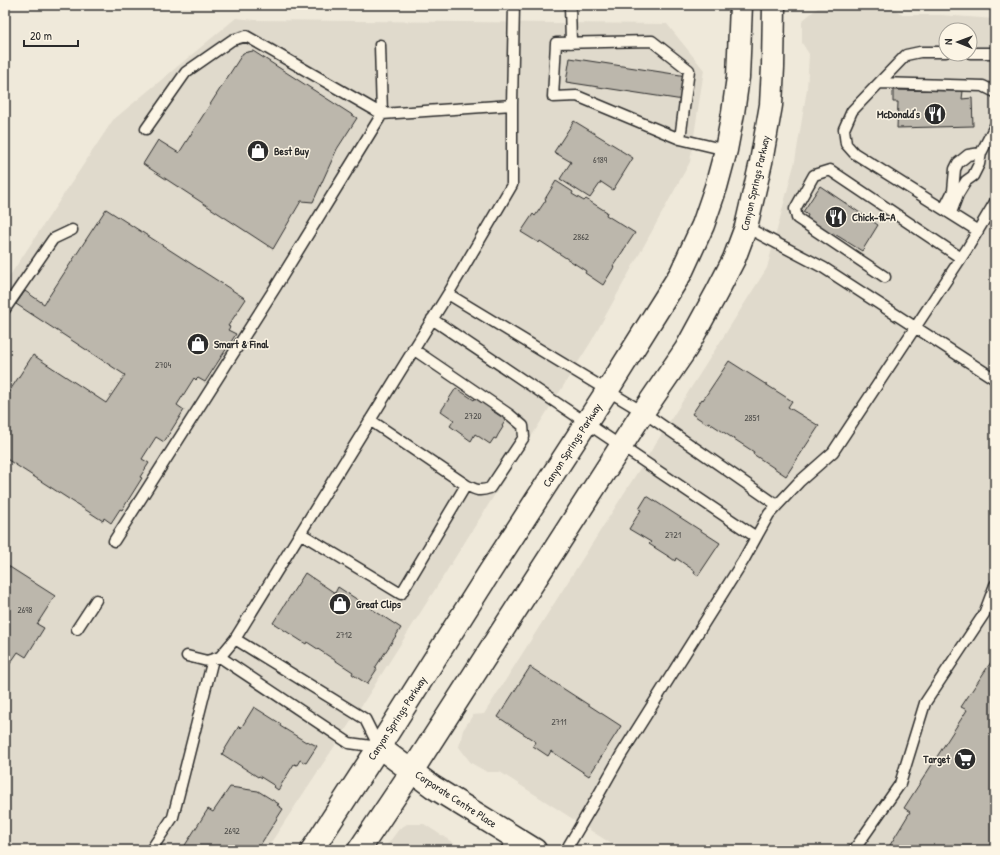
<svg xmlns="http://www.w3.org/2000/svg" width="1000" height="855" font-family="'Patrick Hand',sans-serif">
  <rect width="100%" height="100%" fill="#efe9da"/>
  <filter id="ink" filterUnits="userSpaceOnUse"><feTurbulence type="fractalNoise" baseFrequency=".025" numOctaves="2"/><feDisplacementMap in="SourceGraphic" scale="8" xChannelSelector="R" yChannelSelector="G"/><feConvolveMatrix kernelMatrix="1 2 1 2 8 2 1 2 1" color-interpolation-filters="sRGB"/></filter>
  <g filter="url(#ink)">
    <!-- built -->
    <path fill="#e0dacc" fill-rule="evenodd" d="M821,5h70l11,10h39l54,4v831h-374l-121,-78h-13l-16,-9 -12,-16 4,-17 10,-15 11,-1 283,-446 28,-107 12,-72 2,-35 -7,-11v-22zM946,30h24v24h-24z
      M236,18l19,2 412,4 37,46 -14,92 -99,180 -220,349 -105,159h-261v-567l108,-163z
      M407,824h17l40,26h-78l-1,-2 14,-19z"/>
    <!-- building -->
    <path fill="#bcb7ac" stroke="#2b2b2b" d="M253,51l104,67 -20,31 -24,53 -12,-1 -28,48 -130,-85 15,-24 21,13 64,-100z
      M570,58l117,18 -4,24 -117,-18z
      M893,90l70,1 -1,8 10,-1 1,28 -76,2 1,-26h-5z
      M574,121l46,28v1l13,8 -20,32 -12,-8 -11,16 -30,-19 11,-17 -17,-10z
      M556,181l17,11 -1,2 12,7 2,-2 21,13 -1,3 29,18 -22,33 1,1 -11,18 -18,-12 1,-2 -46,-30 -1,2 -18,-11 12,-18 2,2 11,-16 -1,-1z
      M820,186l58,39 -16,26 -29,-18 -2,4 -25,-17 2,-5 -5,-3z
      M106,209l140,90 -18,27 2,1 -2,3 8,4 -31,48 -7,-4 -2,2 -2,-2 -17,27 7,5 -20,32 -8,-5 -14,22 7,4 -9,14 2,1 -20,32 -2,-1 -9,14 -7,-5 -1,3 -98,-63v-60l28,-43 73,48 19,-28 -109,-71 9,-13 19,13z
      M729,361l63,40 -4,6 31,19 -33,50 -33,-22 1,-2 -46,-30 -1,2 -15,-10 10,-15 1,1z
      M456,388l18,12 3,-4 15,11 -1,3 15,10 -4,6 1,1 -5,8 -2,4 -2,-1 -4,6 -15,-10 -4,7 -21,-15 4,-6 -13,-9z
      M647,496l73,47 -22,33 -4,-3 1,-2 -19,-13 -1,3 -4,-3 -22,-14 2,-2 -22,-13 12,-19 -2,-1z
      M5,564l50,32 -18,28 7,4 -18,29 -8,-5 -13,19z
      M305,573l30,20 3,-6 63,41 -26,40 2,1 -10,15 -15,-10 1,-2 -46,-30 -1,2 -33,-21z
      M995,656v194h-108l23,-38 -6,-4 63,-98 -6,-3z
      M530,667l91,59 -32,50 -38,-25 -3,5 -15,-10 3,-4 -38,-25z
      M254,707l27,17 -1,2 26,16 1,-1 10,5 -11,17 -6,-3 -3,5 -3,-1 -13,21v1l-3,4 -4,-3 1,-1 -16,-10 -1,1 -36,-23 17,-28 2,2z
      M230,787l28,4 21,13 -2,1 6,4 -26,41h-75l26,-41 5,3z"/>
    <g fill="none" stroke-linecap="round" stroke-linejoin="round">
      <!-- lane casing -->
      <g stroke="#2b2b2b" stroke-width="13">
        <path id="lane" d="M570,5l1,38
          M946,52h-26l-14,3 -54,56 -8,18 2,15 8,9 124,78
          M970,53h25
          M879,83l104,3 12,6
          M146,129l40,-57 46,-32 14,-4 136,78 130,-9
          M680,139l-103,-43 -24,1 3,-54 96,-2 37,29 -9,69 46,11
          M944,209l9,-18 2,-22 3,-6 10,-8 13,-2
          M951,213l7,-19 8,-13 7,-5 6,-12 2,-11 14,-27
          M746,227l78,41 171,111
          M885,277l-88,-59 -2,-9 19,-34 16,-5 131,88
          M448,294l195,118 134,93
          M5,309l48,-70 19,-9
          M432,319l324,218
          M413,349l97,66 13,11 1,11 -34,51c-11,4 -14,2 -24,-3
          M300,533l101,61 65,-109 -96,-65
          M114,541l161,-253 107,-174 -2,-69
          M77,629l19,-29
          M235,639l130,80 14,28
          M187,656l20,5 13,-4 15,-18 213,-345 64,-109v-80l2,-100
          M220,657l129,86 30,4
          M151,850l22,-33 40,-158
          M506,850l9,-14
          M566,850l29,-49 26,-46 122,-194 26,-47 30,-32 34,-30 134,-203 28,-47
          M854,850l46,-66 25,-81 59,-89 11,-29"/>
      </g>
      <!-- secondary casing -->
      <g stroke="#2b2b2b" stroke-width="25">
        <path id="secondary" d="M379,747l54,40 102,63
          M312,850l67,-103 110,-174 118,-182 74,-118 22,-48 13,-38 10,-37 7,-37 5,-36 3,-72
          M359,850l53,-79 231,-359 43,-63 31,-57 17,-33 12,-32 15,-65 10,-57 2,-38 1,-62"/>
      </g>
      <!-- lane -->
      <use href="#lane" stroke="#fcf5e5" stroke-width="10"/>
      <!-- secondary -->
      <use href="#secondary" stroke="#fcf5e5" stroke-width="22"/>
    </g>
  </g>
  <!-- icons -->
  <defs>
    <g id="restaurant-disc" transform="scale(1.15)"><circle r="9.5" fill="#2b2b2b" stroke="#fcf5e5"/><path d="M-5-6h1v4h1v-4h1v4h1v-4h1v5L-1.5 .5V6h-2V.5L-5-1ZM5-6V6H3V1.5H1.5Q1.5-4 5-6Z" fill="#fff"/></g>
    <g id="shop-disc" transform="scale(1.15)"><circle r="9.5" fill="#2b2b2b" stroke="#fcf5e5"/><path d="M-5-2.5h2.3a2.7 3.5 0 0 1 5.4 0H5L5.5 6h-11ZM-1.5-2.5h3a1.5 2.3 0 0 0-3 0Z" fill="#fff"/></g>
    <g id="supermarket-disc" transform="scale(1.15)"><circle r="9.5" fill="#2b2b2b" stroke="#fcf5e5"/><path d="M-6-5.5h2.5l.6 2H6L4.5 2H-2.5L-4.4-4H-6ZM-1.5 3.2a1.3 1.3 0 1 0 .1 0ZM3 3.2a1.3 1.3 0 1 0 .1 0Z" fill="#fff"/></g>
  </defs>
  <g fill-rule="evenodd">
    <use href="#restaurant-disc" x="935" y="114"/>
    <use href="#shop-disc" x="258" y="151"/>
    <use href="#restaurant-disc" x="836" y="217"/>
    <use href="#shop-disc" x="198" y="344"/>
    <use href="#shop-disc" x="340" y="604"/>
    <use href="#supermarket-disc" x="965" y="759"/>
  </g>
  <g text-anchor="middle" stroke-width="3" stroke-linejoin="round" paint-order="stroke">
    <!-- number labels -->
    <g font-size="9" fill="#4f4e4b">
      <text x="600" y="163">6189</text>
      <text x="581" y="240">2862</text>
      <text x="163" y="368">2704</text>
      <text x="473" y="419">2720</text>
      <text x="752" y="421">2851</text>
      <text x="673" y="538">2721</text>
      <text x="25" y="613">2698</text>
      <text x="344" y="638">2712</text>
      <text x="559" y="725">2711</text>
      <text x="232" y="834">2692</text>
    </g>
    <!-- poi labels -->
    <g font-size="11" font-weight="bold" fill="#2b2b2b" stroke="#fcf5e5" text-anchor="start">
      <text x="920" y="118" text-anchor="end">McDonald's</text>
      <text x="274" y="155">Best Buy</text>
      <text x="852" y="221">Chick-fil-A</text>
      <text x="214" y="348">Smart &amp; Final</text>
      <text x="356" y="608">Great Clips</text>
      <text x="950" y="763" text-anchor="end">Target</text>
    </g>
    <!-- street labels -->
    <g font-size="11" fill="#2b2b2b" stroke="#fcf5e5">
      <text transform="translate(755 183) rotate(-77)" y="4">Canyon Springs Parkway</text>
      <text transform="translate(572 445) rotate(-57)" y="4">Canyon Springs Parkway</text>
      <text transform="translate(397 718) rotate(-57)" y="4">Canyon Springs Parkway</text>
      <text transform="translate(456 799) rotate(33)" y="4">Corporate Centre Place</text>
    </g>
  </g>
  <!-- margin -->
  <rect width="1000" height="855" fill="none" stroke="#fcf5e5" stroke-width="20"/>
  <rect x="10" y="10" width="980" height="835" fill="none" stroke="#2b2b2b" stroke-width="1.5" filter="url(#ink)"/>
  <!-- north arrow -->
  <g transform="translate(958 42) rotate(271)"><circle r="19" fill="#fcf5e5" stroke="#a8a49b"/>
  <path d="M0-3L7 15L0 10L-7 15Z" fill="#2b2b2b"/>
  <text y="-6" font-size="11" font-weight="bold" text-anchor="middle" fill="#2b2b2b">N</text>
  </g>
  <!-- scale -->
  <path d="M24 40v6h54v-6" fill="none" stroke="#2b2b2b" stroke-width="2"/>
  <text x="30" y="40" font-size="12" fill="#2b2b2b" stroke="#fcf5e5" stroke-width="3" paint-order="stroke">20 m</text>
</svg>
